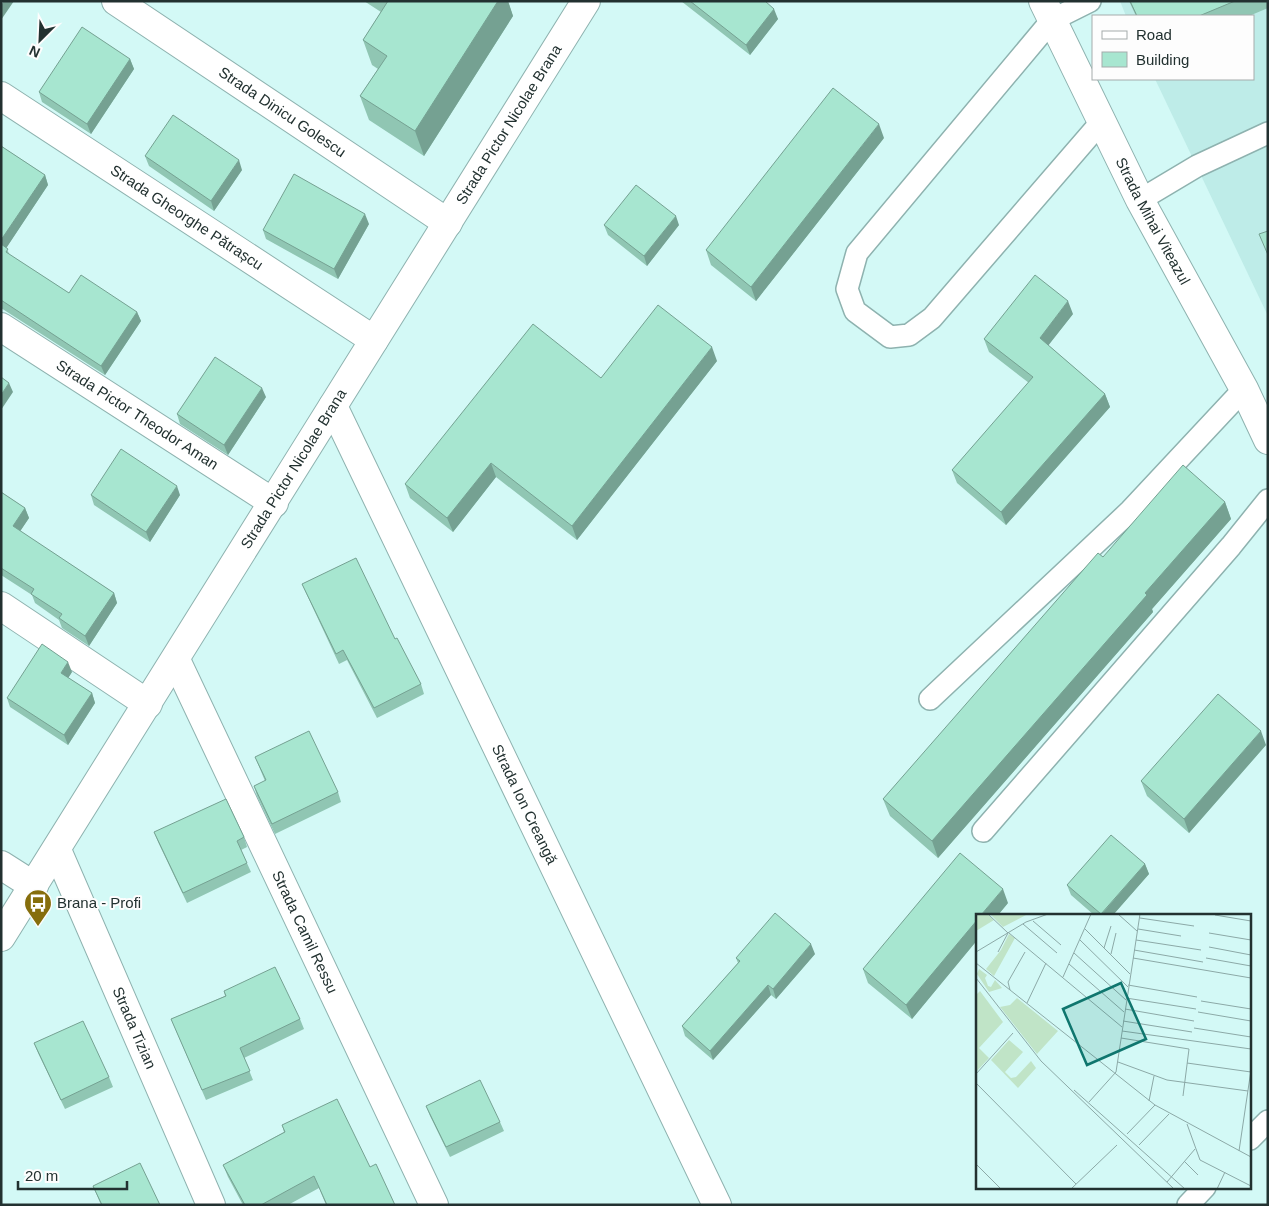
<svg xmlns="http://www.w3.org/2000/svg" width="1269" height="1206" font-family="Arial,sans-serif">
  <rect width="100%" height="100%" fill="#d3f9f6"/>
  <!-- built -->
  <path fill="#beece8" d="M1120,1h148v315l-113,-237h98v-63h-127z"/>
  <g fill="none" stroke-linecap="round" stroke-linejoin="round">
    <!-- service casing -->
    <g stroke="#8eb2af" stroke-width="24">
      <path id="service" d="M1090,1l-38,19 -195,233 -10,36 8,22 35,26 19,-2 23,-17 170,-197
        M1140,200l57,-34 71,-33
        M930,699l200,-188 114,-122
        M983,831l248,-285 37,-46
        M1250,1139l18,-18
        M1188,1205l17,-18"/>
    </g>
    <!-- minor casing -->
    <g stroke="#8eb2af" stroke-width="30">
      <g id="minor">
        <path id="s1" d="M116,1l332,222"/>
        <path id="s2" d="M1,96l373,244"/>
        <path id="s3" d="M1,327l273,176"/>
        <path id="s4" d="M333,406l384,799"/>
        <path d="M1,606l147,98"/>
        <path id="s5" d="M176,660l258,545"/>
        <path id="s6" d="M57,850l154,355"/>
        <path d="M1,865l33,21"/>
      </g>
    </g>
    <!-- tertiary casing -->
    <g stroke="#8eb2af" stroke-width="30">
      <g id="tertiary">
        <path id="s7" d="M1,937l585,-936"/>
      </g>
    </g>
    <!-- secondary casing -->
    <g stroke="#8eb2af" stroke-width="30">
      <g id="secondary">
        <path id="s8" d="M1043,1l97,199 104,189 24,51"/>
      </g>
    </g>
    <!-- service -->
    <use href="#service" stroke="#fff" stroke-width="21"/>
    <!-- minor -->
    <use href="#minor" stroke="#fff" stroke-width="28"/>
    <!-- tertiary -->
    <use href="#tertiary" stroke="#fff" stroke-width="28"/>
    <!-- secondary -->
    <use href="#secondary" stroke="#fff" stroke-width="28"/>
  </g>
  <!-- wall -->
  <path fill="#90c6b3" d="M364,1h144l5,15 -89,140 -55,-36 -9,-24 18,-27 -6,-4 -9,-25 18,-28z
    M681,1h84l13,18 -28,36z
    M1129,1h139v7l-19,8h-113z
    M130,59l4,10 -43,65 -49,-32 -3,-10z
    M884,138l-128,163 -45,-36 -5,-15z
    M1,146l44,29 3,10 -42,63 4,7 59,38 68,19 4,9 -36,54 -104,-67z
    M145,156l97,14 -28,41 -65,-45z
    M369,224l-31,55 -72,-40 -3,-9z
    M604,225h75l-32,41 -39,-31z
    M1073,314l-25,31 57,49 5,13 -104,118 -49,-42 -5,-13 77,-87 -40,-31 -5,-13z
    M717,361l-140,179 -81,-63 -43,55 -43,-34 -5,-14 196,-106z
    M266,397l-38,58 -48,-31 -3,-10z
    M1,492l24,16 4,10 -9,13 94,62 3,10 -28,43 -27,-18 -3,-8 -24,-17 -3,-8 -31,-20z
    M91,495h89l-30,47 -56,-37z
    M1225,502l6,17 -79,90 1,3 -215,246 -48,-42 -7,-17 220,-242z
    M302,584l93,55 26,45 3,10 -47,24 -30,-58 -8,4 -33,-71z
    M72,672l-4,6 24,15 3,10 -27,42 -58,-38 -3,-9z
    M1266,745l-77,88 -42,-37 -6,-15z
    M255,757l83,35 3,10 -66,32 -18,-38 -3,-10 11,-5z
    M154,832l90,5 3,10 -6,3 10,22 -64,31 -29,-61z
    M1145,864l4,10 -36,41h-19l-23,-20 -4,-10z
    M1008,903l-96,116 -44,-36 -5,-14z
    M815,954l-39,45 -5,-4 -58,65 -28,-24 -3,-10 56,-63 -2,-5z
    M224,991l76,28 4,10 -60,29 9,22 -47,20 -35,-81 54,-23z
    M34,1043l75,34 4,10 -48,22 -27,-56z
    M426,1106l74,16 4,9 -54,26 -20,-41z
    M282,1125l88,42 25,38h-69l-7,-17 -31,17h-45l-15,-28 -5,-12 61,-33z
    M93,1186l67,19h-59z"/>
  <!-- shaded-wall -->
  <path fill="#75a192" d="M4,1h10l-13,19v-15z
    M498,1h10l5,15 -89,140 -9,-25z
    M774,9l4,10 -28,36 -4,-10z
    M130,59l4,10 -43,65 -4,-10z
    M879,124l5,14 -128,163 -5,-14z
    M239,160l3,10 -28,41 -3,-10z
    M45,175l3,10 -45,68 -2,-5v-8z
    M365,214l4,10 -31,55 -4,-10z
    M676,216l3,9 -32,41 -3,-10z
    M1068,301l5,13 -29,37 -4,-13z
    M137,312l4,9 -36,54 -4,-9z
    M712,347l5,14 -140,179 -5,-14z
    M9,383l4,9 -12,18v-15z
    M262,388l4,9 -38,58 -4,-10z
    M1105,394l5,13 -104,118 -5,-13z
    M491,463l5,14 -43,55 -6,-14z
    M177,486l3,9 -30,47 -4,-10z
    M1225,502l6,17 -79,90 1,3 -215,246 -6,-17 213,-248z
    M25,508l4,10 -12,18 -4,-10z
    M114,593l3,10 -28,43 -4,-10z
    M68,662l4,10 -7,11 -4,-10z
    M92,693l3,10 -27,42 -4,-10z
    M1261,731l5,14 -77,88 -5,-14z
    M1145,864l4,10 -36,41h-12z
    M1003,889l5,14 -10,12h-17z
    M978,919v20l-66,80 -6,-14z
    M811,944l4,10 -39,45 -3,-10z
    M768,985l3,10 -58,65 -3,-9z"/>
  <!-- building -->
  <path fill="#a7e6d0" stroke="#75a192" d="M388,1h110l-83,130 -55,-35 27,-40 -24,-16z
    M690,1h75l9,8 -28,36z
    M1130,1h105l-36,15h-62z
    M82,27l48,32 -43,65 -48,-32z
    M833,88l46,36 -128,163 -45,-37z
    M173,115l66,45 -28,41 -66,-45z
    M1,146l44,29 -44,65z
    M294,174l71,40 -31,55 -71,-39z
    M636,185l40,31 -32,40 -40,-31z
    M1268,231v24l-9,-21z
    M1,244l7,5 -2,3 63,41 12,-18 56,37 -36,54 -100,-66z
    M1035,275l33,26 -28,37 65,56 -104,118 -49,-42 81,-93 -49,-38z
    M658,305l54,42 -140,179 -81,-63 -44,55 -42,-34 128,-160 68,54z
    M215,357l47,31 -38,57 -47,-31z
    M1,377l8,6 -8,12z
    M121,449l56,37 -31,46 -55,-37z
    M1183,465l42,37 -80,91 2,2 -215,246 -49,-42 215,-246 5,4z
    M1,492l24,16 -12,18 101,67 -29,43 -26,-18 3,-4 -31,-20 3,-5 -33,-21z
    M356,558l39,81 2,-1 24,46 -47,24 -31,-58 -7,4 -34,-70z
    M42,644l26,18 -7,11 31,20 -28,42 -57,-37z
    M1218,694l43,37 -77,88 -43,-38z
    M309,731l29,61 -66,32 -18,-38 12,-6 -11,-23z
    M226,799l18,38 -7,4 10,22 -64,30 -29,-61z
    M1111,835l34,29 -44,50 -34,-29z
    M960,853l43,36 -22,26h-3v4l-72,86 -43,-36z
    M775,913l36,31 -38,45 -5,-4 -58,66 -28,-25 58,-65 -4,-3z
    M275,967l25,52 -60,29 10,23 -48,19 -31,-71 55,-23 -2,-5z
    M83,1021l26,56 -48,23 -27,-57z
    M480,1080l20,42 -54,25 -20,-41z
    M337,1099l33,68 6,-3 19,41h-68l-13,-29 -53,29h-16l-22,-40 62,-33 -3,-7z
    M140,1163l20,42h-58l-9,-19z"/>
  <!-- icons -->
  <defs>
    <g id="bus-pin" transform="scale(1.4375)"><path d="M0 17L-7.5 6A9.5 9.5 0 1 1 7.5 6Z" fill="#866e0c" stroke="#fdfdfd"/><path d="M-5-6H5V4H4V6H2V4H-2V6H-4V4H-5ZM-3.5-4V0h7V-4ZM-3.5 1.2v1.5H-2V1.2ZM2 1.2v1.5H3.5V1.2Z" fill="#fff"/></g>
  </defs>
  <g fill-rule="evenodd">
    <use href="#bus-pin" x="38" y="903"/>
  </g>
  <g text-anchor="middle" stroke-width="4" stroke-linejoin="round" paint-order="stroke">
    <!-- street labels -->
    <g font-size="15" fill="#223130" stroke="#fdfdfd">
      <text dy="5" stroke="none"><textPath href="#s1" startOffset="200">Strada Dinicu Golescu</textPath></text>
      <text dy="5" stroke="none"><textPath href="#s7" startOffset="958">Strada Pictor Nicolae Brana</textPath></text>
      <text dy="5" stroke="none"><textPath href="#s2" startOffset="222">Strada Gheorghe Pătrașcu</textPath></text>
      <text dy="5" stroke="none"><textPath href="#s8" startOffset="246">Strada Mihai Viteazul</textPath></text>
      <text dy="5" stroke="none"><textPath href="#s3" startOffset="162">Strada Pictor Theodor Aman</textPath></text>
      <text dy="5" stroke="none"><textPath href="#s7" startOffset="552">Strada Pictor Nicolae Brana</textPath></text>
      <text dy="5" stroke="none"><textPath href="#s4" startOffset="442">Strada Ion Creangă</textPath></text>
      <text dy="5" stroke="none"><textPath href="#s5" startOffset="301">Strada Camil Ressu</textPath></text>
      <text dy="5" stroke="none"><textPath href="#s6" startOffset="194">Strada Tizian</textPath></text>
    </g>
    <!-- poi labels -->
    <g font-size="15" fill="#223130" stroke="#fdfdfd" text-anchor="start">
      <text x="57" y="908">Brana - Profi</text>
    </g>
  </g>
  <!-- overview -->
  <g transform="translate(976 914)">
    <rect width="275" height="275" fill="#d3f9f6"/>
    <path d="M0,0h12l6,6 -18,11zM14,0h38l-25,13zM33,20l6,4 -21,38 -8,-7 15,-19zM3,55l8,6 -2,3 3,8 3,1 4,-7 7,8 -13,4 -12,-18zM4,77l23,31 -24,26 10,10 -13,14v-77zM41,84l41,33 -21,23 -37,-47 10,-2zM33,126l14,12 -18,20 6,6 5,-1 15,-16 5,7 -18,20 -27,-28z" fill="#c0e4c7"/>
    <path fill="none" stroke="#8ca9a7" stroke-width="1" d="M12,0l20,19 -10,19M142,0l19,17M239,1l36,6M164,4l54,8M57,7l28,24M47,10l34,29M109,15l45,45M162,15l43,7M33,19l113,94M233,19l42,7M104,26l48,47M160,26l65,10M233,33l42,8M128,34l7,-22M158,36l69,12M0,38l50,-30 22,-8M98,39l52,47M135,40l5,-21M157,44l118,20M230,44l45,8M0,49l179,142 96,52M93,50l55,48M87,63l28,-63M0,64l65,83 133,128M152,71l69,12M34,76l-2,-8 17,-30M150,84l70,11M225,87l50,8M51,89l19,-40M149,95l69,12M222,98l53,9M147,107l69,11M218,114l57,9M146,117l129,18M145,124l68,11M142,148l49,18 81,11M211,149l64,9M0,160l37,-41M0,169l100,101M98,176l111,99M207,182l6,-47M173,187l5,-25M113,188l27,-30 24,-158M211,210l13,36 51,26M151,220l28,-29M163,231l30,-31M263,237l12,-81M208,247l14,14M0,250l25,25M191,268l28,-33M95,275l46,-44M241,275l8,-17"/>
    <path fill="#0f766e" fill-opacity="0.15" stroke="#0f766e" stroke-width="2.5" d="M145,69l25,56 -59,26 -24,-56z"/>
    <rect width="275" height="275" fill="none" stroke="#223130" stroke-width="2.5"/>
  </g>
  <!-- border -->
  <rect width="1269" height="1206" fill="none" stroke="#223130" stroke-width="5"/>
  <!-- legend -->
  <rect x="1092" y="15" width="162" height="65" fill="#fdfdfd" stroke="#a5abab"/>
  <rect x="1102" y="31" width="25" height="8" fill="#ffffff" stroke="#a5abab"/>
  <text x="1136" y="40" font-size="15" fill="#223130">Road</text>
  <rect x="1102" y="52" width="25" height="15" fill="#a7e6d0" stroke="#a5abab"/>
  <text x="1136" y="65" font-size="15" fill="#223130">Building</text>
  <!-- north arrow -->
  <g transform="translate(40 40) rotate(204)" stroke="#fdfdfd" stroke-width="4" paint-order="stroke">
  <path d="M0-4L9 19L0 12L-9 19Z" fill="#223130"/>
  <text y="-8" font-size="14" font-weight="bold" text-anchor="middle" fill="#223130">N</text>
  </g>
  <!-- scale -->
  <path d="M18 1181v8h109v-8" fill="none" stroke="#223130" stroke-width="2.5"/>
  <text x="25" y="1181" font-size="15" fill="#223130" stroke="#fdfdfd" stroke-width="4" paint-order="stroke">20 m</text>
</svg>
